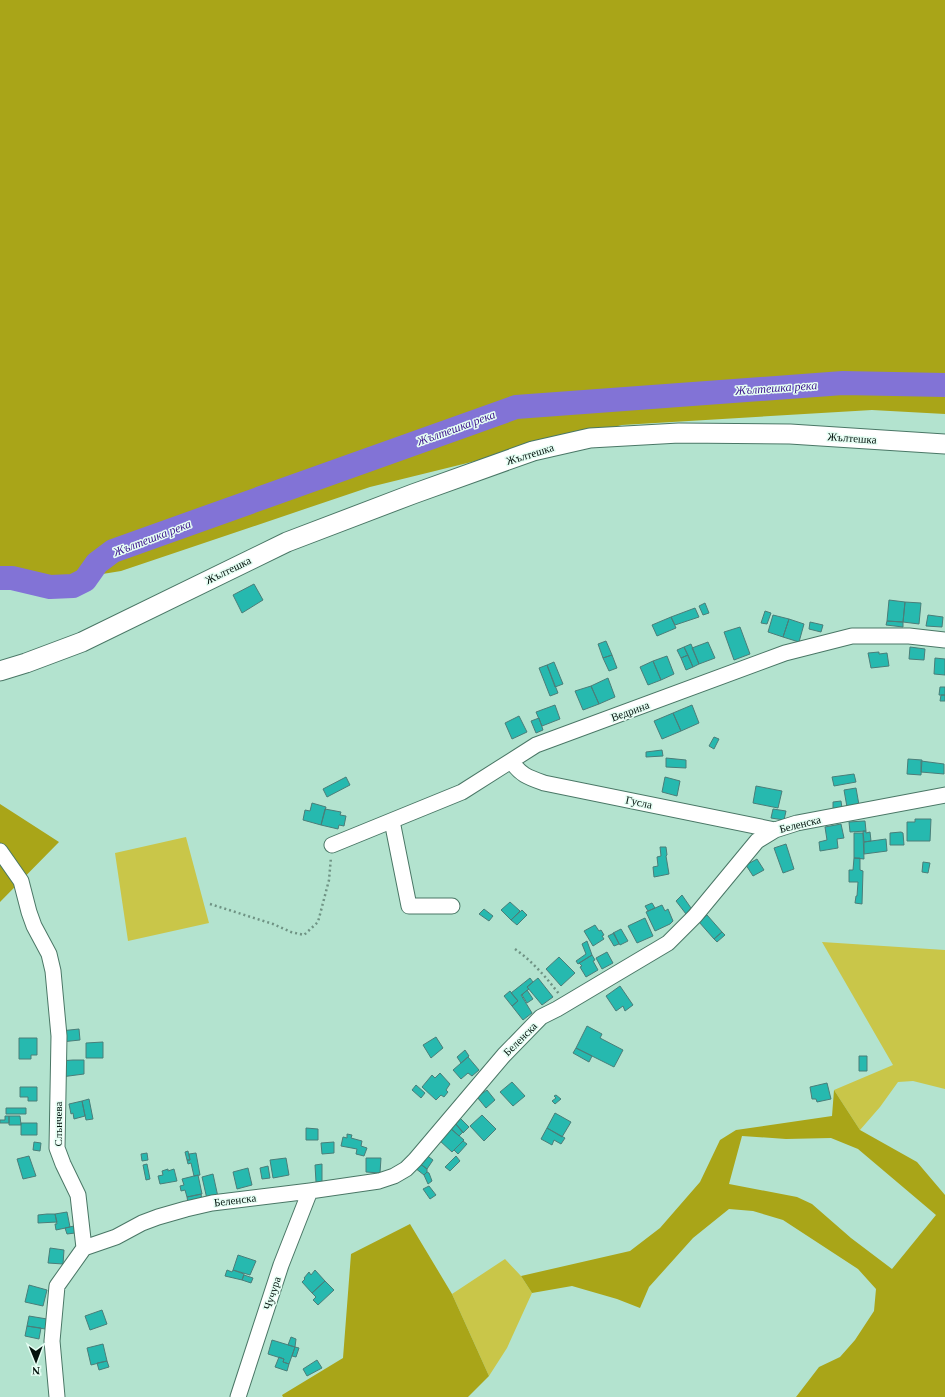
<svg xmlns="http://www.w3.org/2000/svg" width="945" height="1397" font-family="'Times New Roman',serif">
  <rect width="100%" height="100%" fill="#b3e3cf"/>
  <!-- green -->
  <path fill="#c9c649" d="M186,837l23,86 -81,18 -13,-88z
    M822,942l123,8v139l-32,-8 -15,1 -18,25 -20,23 -26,-40 59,-25z
    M505,1259l16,17 11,17 -25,55 -18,28 -37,-82z"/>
  <!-- forest -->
  <path fill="#a9a518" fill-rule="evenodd" d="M0,0h945v414l-73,-4 -250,15 -252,62 -249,84 -80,13 -41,4z
    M0,804l59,38 -59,60z
    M834,1090l26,40 57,32 28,33v202h-149l23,-30 21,-10 15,-17 19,-29 2,-22 -18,-20 -75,-49 -30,-9 -24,-2 -36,29 -44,49 -9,21 -23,-9 -45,-13 -40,7 -11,-17 109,-25 30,-23 40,-46 20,-42 16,-10 96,-14zM742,1136l44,3 45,-1 27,11 78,66 -44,54 -41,-31 -39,-34 -15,-7 -68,-13z
    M410,1224l42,70 37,82 -21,21h-185l-1,-2 61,-37 8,-104z"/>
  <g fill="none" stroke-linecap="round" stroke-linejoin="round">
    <!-- river -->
    <path stroke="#8273d6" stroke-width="24" d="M0,578h12l38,9 23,-1 12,-6 12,-17 16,-12 403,-144 327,-24 102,2"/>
  </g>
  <!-- building -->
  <path fill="#26b9af" stroke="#4a7e79" d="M254,584l9,16 -21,13 -9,-18z
    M889,600l16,2 -2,20 -16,-1z
    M905,602l16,1 -2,21 -16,-2z
    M705,603l4,10 -6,2 -4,-9z
    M695,608l4,9 -24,8 -4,-8z
    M765,611l6,2 -4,11 -6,-1z
    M773,615l16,4 -6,18 -15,-5z
    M928,615l15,2 -1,10 -16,-1z
    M671,617l5,11 -19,8 -5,-11z
    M789,619l15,5 -5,18 -16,-5z
    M887,621l16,1v5l-17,-2z
    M810,622l13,3 -2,7 -12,-3z
    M740,627l10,27 -16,6 -10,-28z
    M606,641l6,14 -9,3 -5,-14z
    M708,642l7,16 -16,6 -7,-16z
    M691,644l8,20 -6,3 -9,-20z
    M684,647l4,8 -7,3 -4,-8z
    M910,647l15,2 -1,11 -15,-1z
    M879,652v2l8,-1 2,13 -18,2 -3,-15z
    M612,655l5,13 -8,3 -6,-13z
    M688,655l5,12 -7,3 -5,-12z
    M667,656l7,18 -13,6 -8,-19z
    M935,658l10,1v16l-11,-1z
    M653,661l8,19 -13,5 -8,-18z
    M554,662l9,22 -8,3 -8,-22z
    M547,665l11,28 -8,3 -11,-28z
    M608,678l7,19 -16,7 -8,-18z
    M591,686l8,18 -16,6 -8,-19z
    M940,687h5v8h-6z
    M941,695h4v6h-5z
    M555,705l5,14 -18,7 -6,-14z
    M692,705l7,18 -18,8 -8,-18z
    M673,713l8,18 -19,8 -8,-18z
    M519,716l8,16 -15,7 -7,-16z
    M539,718l4,12 -7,3 -5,-12z
    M714,737l5,2 -5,10 -5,-3z
    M662,750l1,6 -17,1v-5z
    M666,758l20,2v8l-20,-1z
    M908,759l14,1 -1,15 -14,-1z
    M921,761l23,3v10l-23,-2z
    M854,774l2,8 -22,4 -2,-9z
    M346,777l4,8 -23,12 -4,-8z
    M665,777l15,4 -3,15 -15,-4z
    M756,786l26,5 -4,17 -25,-5z
    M856,788l3,17 -12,2 -3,-17z
    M841,801l1,7 -9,2v-8z
    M312,803l14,4 -5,18 -18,-5 2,-10 5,1z
    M325,809l16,3 -1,3 6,1 -2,10 -5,-1 -1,4 -17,-4z
    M773,809l13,2 -2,9 -13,-2z
    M915,819h16l-1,22h-23v-19h8z
    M864,821h1l1,10 -16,1 -1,-10z
    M841,824l3,14 -7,1 1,9 -18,3 -1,-9 8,-2 -2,-13z
    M863,831h3v2l4,-1 1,9 -7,1z
    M901,832l2,1 1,12h-14v-12z
    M854,833h9l1,26 -10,-1z
    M886,839l1,12 -23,3v-12z
    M786,844l8,25 -11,4 -9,-25z
    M660,847h6l1,8 -1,1 3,18 -15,3 -1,-10 5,-1 -1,-9 4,-1z
    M854,858h6v12l3,1 -1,33 -7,-1 1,-7h1l1,-14h-9v-12h4z
    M757,859l7,11 -11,6 -7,-11z
    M923,862l7,1 -2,10 -6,-1z
    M682,895l9,13 -5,6 -10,-13z
    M510,902l10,9 -9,9 -10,-10z
    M652,903l3,5 -7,3 -3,-5z
    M662,905l3,6 3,-2 5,12 -3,3 -15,7 -9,-19z
    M484,909l9,7 -4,5 -10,-7z
    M522,910l5,5 -10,10 -6,-5z
    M707,915l15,17 -8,7 -15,-17z
    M645,918l8,18 -16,7 -9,-17z
    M595,925l4,6 2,-1 3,5 -2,1 2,3 -11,7 -9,-15z
    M621,929l7,12 -8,4 -7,-12z
    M722,932l3,3 -8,7 -3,-3z
    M614,933l5,11 -5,2 -6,-10z
    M587,941l5,14 -14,9 -2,-3 10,-7 -4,-10z
    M607,952l6,11 -11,6 -6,-11z
    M592,955l3,5 -2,1 5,9 -12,7 -6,-10 2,-1 -3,-3z
    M559,957l16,16 -14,13 -15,-17z
    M530,978l3,4 -6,5 2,2 -8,6 11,18 -9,7 -11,-14 6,-5 -7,-8z
    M538,978l15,19 -11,8 -15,-18z
    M620,986l13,19 -8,6 -2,-5 -7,5 -10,-15z
    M527,990l6,9 -6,4 -5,-8z
    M510,991l8,10 -6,5 -8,-10z
    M587,1026l15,8 -2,4 23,12 -9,17 -38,-19z
    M79,1029l1,11 -19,2 -1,-11z
    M436,1037l7,11 -12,10 -8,-13z
    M19,1038h18v17h-6v4h-12z
    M103,1042v16h-17v-15z
    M576,1048l16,8 -3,6 -16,-9z
    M465,1050l4,6 -8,7 -4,-6z
    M859,1056h8v15h-8z
    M468,1057l11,13 -7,6 -4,-3 -7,6 -8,-9z
    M73,1060h11v14l-23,3 -2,-16z
    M440,1073l10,11 -4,6 2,2 -4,5 -3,-2 -5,5 -14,-13 10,-12 3,3z
    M512,1082l13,14 -12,10 -13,-14z
    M827,1083l4,16 -14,3 -1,-3h-4l-2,-12z
    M416,1085l9,8 -4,5 -9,-8z
    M20,1087h17v14h-9v-4h-8z
    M487,1090l8,10 -9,8 -9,-11z
    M556,1095l5,4 -6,5 -3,-3 4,-3 -2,-2z
    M89,1099l4,20 -7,1 -4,-19z
    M82,1101l3,15 -11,3 -1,-6 -2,1 -2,-10z
    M6,1108h20v6h-20z
    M555,1113l16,9 -9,15 -15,-9z
    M482,1115l14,14 -12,12 -14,-15z
    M5,1116h4v7h-9v-3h5z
    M9,1116h11l1,9h-12z
    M460,1118l9,9 -6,6 -8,-10z
    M21,1123h16v12h-16z
    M455,1123l8,9 -4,4 -9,-8z
    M306,1128l12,1v11h-12z
    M450,1128l14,12 -12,12 -13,-12z
    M547,1128l18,10 -4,6 -7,-4 -2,5 -11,-6z
    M347,1134l5,1 -1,3 11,3 -1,5 6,2 -3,8 -8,-2 1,-5 -16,-3 2,-9 4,1z
    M463,1141l4,3 -9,10 -4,-4z
    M34,1142l7,1 -1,8 -7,-1z
    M334,1142v11l-12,1 -1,-11z
    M188,1151l2,9h-3l-2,-8z
    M147,1153l1,7 -6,1 -1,-7z
    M196,1153l4,22 -6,1 -3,-13 -3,1 -1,-4h3l-1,-6z
    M425,1154l8,6 -6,9 -8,-6z
    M29,1156l7,20 -13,3 -6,-20z
    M456,1156l4,5 -10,10 -5,-4z
    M286,1158l3,17 -16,3 -3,-18z
    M366,1158h15l-1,15 -14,-1z
    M419,1163l8,6v3l-3,3 -9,-7z
    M147,1164l3,15 -4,1 -3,-15z
    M322,1164v18h-6l-1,-17z
    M268,1166l2,12 -8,1 -2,-11z
    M248,1168l4,17 -15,4 -4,-17z
    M168,1169v2l6,-2 3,12 -17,3 -2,-8 5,-1 -1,-4z
    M427,1172l2,1 3,8 -4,3 -4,-9z
    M213,1174l5,23 -11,2 -5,-22z
    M198,1175l4,19 -15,3 -2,-7 -4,1 -1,-5 4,-1 -2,-6z
    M429,1186l7,9 -6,4 -7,-10z
    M201,1194l1,6 -14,3 -1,-6z
    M67,1212l3,15 -14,3 -1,-6h2l-2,-10z
    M47,1214h8l2,8 -19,1v-8z
    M74,1226l1,7 -8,1 -2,-6z
    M50,1248l14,2 -1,14 -15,-1z
    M238,1255l18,6 -6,14 -17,-5z
    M227,1270l5,2 1,-2 11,4 -2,6 -17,-4z
    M315,1270l10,11 -13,12 -10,-11 3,-3 -1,-1 5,-6 2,3z
    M244,1275l9,3 -2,5 -9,-3z
    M325,1281l9,9 -16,15 -5,-5 3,-3 -4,-4z
    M29,1285l18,5 -4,16 -18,-4z
    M102,1310l5,14 -17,6 -5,-14z
    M29,1316l18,3 -2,10 -18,-3z
    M27,1326l14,2 -2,11 -14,-3z
    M291,1337l5,2 -1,8 -7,-2z
    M272,1340l23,7 -6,17 -6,-2 1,-3 -16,-5z
    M103,1344l4,17 -16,4 -4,-17z
    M295,1347l4,1 -3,9 -4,-1z
    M279,1357l5,2 -1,3 6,2 -2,7 -12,-4z
    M317,1360l5,8 -15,8 -4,-7z
    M107,1361l2,6 -10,3 -2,-7z"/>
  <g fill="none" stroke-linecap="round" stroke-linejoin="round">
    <!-- minor casing -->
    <g stroke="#4a7766" stroke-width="17">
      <path id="minor" d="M511,761c10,14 16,16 33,22l231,47
        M392,821l17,85h43
        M332,845l130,-53 74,-47 249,-92 67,-17h57l36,4
        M0,851l21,30 8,31 5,14 15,28 4,17 6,65 -2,112 6,16 15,31 6,53 -27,38 -5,55 5,56
        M84,1248l32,-11 26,-14 16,-6 28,-8 26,-6 98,-12 69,-10 15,-5 12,-7 9,-9 89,-105 37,-38 16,-8 111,-66 27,-27 62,-75 18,-11 22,-7 148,-28
        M238,1397l43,-132 29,-74"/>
    </g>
    <!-- major casing -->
    <g stroke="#4a7766" stroke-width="21">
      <path id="major" d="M0,671l26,-8 56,-21 205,-100 126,-48 120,-43 57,-13 89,-5 111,1 155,10"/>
    </g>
    <!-- path -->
    <path stroke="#6f9384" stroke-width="2.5" stroke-dasharray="2 3" stroke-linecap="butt" d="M210,904l63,20 18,8 13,3 14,-13 11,-42 2,-23
      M515,949c17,12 31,28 44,45"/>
    <!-- minor -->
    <use href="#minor" stroke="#fff" stroke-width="15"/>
    <!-- major -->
    <use href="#major" stroke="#fff" stroke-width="19"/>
  </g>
  <g text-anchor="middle" stroke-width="3" stroke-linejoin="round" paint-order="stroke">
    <!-- street labels -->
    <g font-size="11" fill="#03130d" stroke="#e6fef4">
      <text transform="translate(852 438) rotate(4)" y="4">Жълтешка</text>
      <text transform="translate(530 454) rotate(-17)" y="4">Жълтешка</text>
      <text transform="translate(228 570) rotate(-26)" y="4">Жълтешка</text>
      <text transform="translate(630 711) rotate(-20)" y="4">Ведрина</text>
      <text transform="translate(639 802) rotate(12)" y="4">Гусла</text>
      <text transform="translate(800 824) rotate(-14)" y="4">Беленска</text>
      <text transform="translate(520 1039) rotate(-45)" y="4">Беленска</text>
      <text transform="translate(58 1124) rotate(-90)" y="4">Слънчева</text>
      <text transform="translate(235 1200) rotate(-7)" y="4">Беленска</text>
      <text transform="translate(272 1293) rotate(-72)" y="4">Чучура</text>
    </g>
    <!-- water labels -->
    <g font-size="12" font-style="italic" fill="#3b138b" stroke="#e6fef4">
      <text transform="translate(776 388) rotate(-4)" y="4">Жълтешка река</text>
      <text transform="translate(456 428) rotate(-20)" y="4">Жълтешка река</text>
      <text transform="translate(152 538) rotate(-21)" y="4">Жълтешка река</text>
    </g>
  </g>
  <!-- north arrow -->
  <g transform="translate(36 1361) rotate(179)" stroke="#e6fef4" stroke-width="3" paint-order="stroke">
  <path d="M0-3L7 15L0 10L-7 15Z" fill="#03130d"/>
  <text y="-6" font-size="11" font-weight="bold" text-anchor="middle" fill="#03130d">N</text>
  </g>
</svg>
